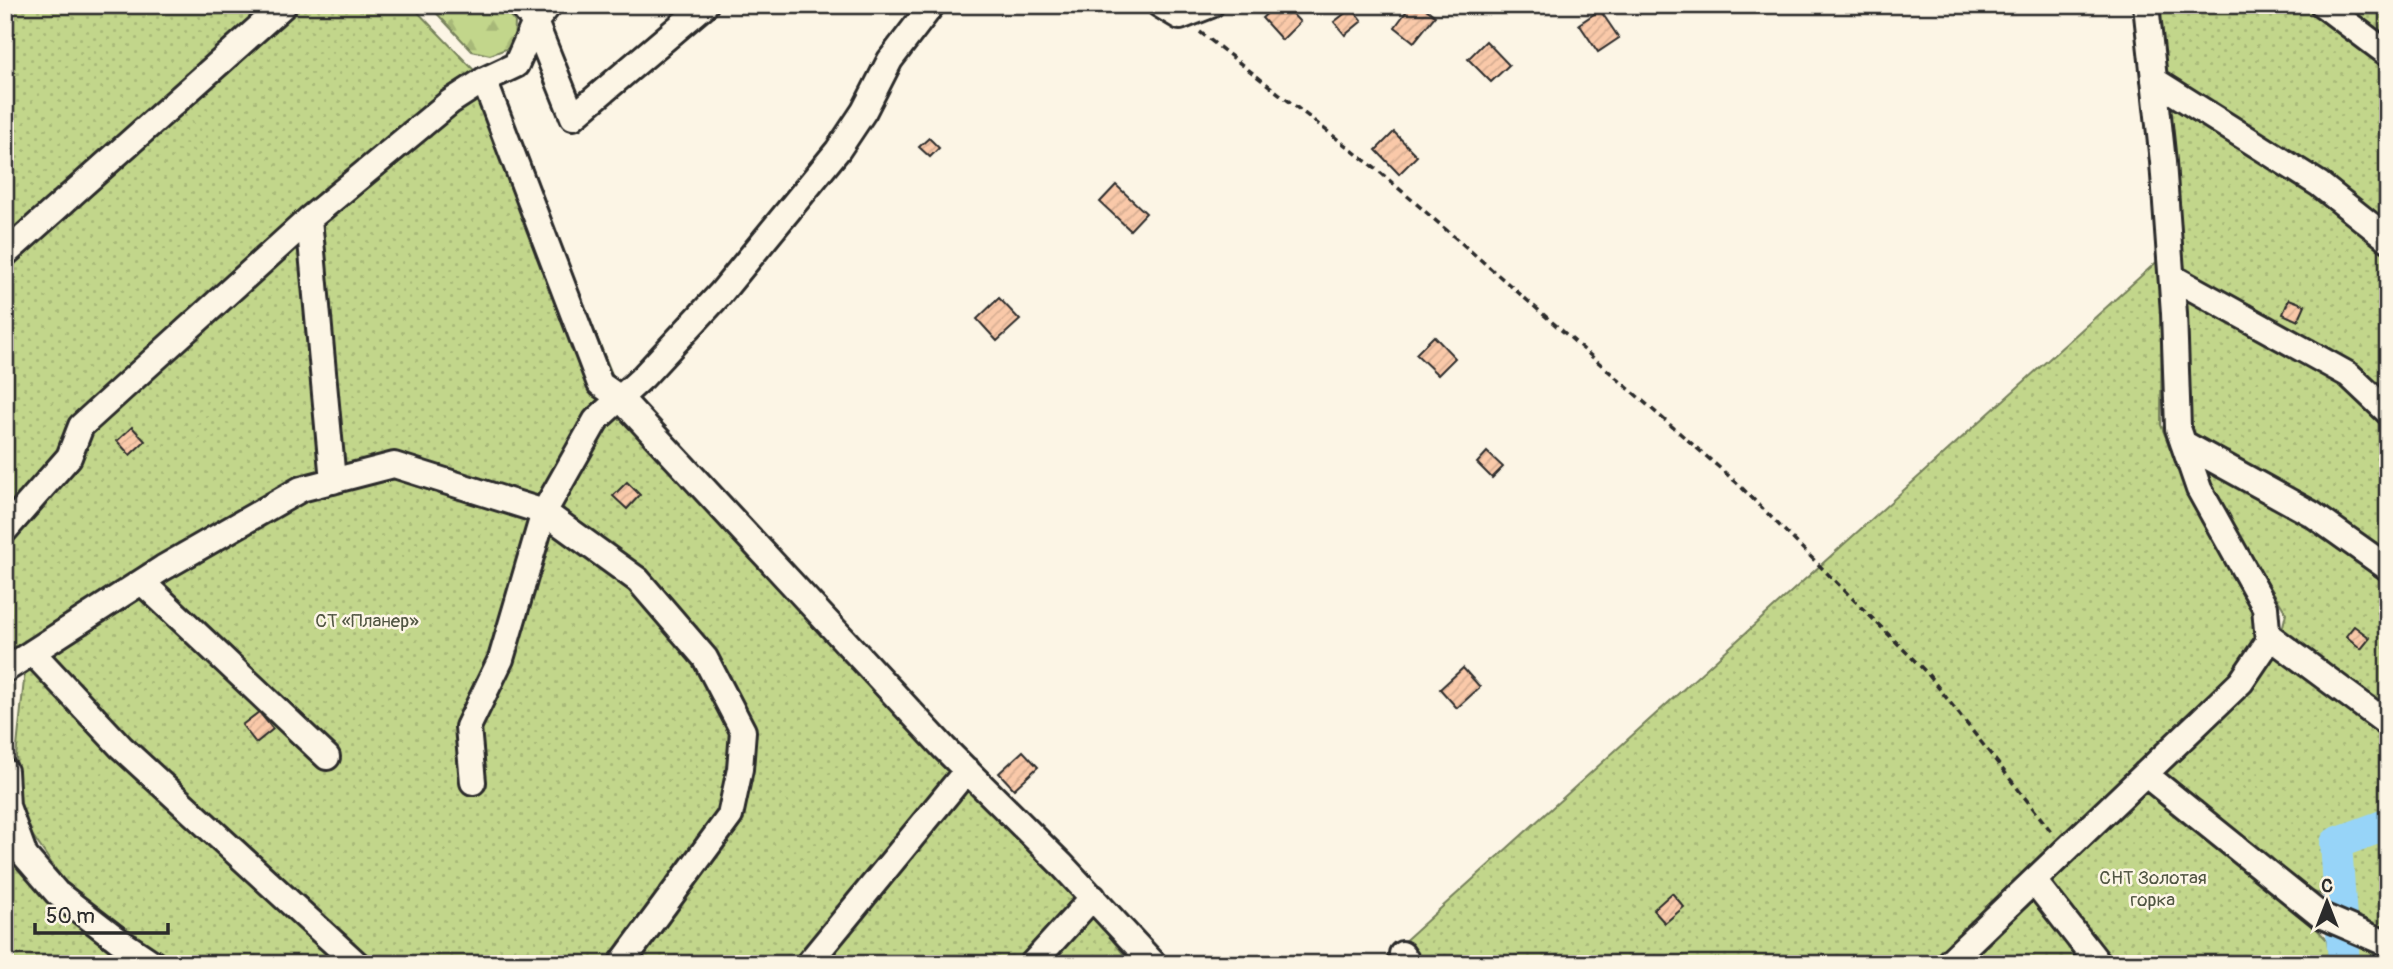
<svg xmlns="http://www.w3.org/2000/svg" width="2393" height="969" font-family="Pangolin,sans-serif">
  <defs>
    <pattern id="forest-firs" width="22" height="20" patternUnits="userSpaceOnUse" patternTransform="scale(1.75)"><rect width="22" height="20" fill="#c2d68b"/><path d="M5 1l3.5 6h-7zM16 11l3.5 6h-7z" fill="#a7b878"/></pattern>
    <pattern id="garden-dots" width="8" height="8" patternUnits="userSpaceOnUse" patternTransform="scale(1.75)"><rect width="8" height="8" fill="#c2d68b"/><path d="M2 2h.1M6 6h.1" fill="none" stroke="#a7b878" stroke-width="1.8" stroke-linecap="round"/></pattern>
    <pattern id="building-hatch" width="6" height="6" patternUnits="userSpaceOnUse" patternTransform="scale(1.75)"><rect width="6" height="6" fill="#fac9a9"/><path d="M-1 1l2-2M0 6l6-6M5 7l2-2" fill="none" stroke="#d6ad92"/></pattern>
  </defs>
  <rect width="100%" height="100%" fill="#fcf5e5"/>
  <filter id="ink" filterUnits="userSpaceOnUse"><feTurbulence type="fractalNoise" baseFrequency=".0143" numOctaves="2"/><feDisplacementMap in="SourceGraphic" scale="14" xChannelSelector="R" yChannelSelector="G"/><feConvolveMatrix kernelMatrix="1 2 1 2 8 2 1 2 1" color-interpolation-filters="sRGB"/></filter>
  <g filter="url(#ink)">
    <!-- forest -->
    <path fill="url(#forest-firs)" stroke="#76805b" stroke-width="2" d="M429,5h72l14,17 -1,24 -24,9 -18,-4z"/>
    <!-- garden -->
    <path fill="url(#garden-dots)" stroke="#76805b" stroke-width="2" d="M5,5h406l88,91 117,288 353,371 162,209h-963l-92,-65 -54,-79 -6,-63 10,-96 -21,-16z
      M2155,5h233v811l-57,21v61l-31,-11 -141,-110 119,-129 8,-35 -92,-151 -15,-88 6,-102z
      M2162,257l-1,168 27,68 63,108 5,42 -29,40 -292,274 -9,7h-547z
      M2147,786l139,110 41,44 3,24h-361z
      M5,822l129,142h-129z
      M2388,830v134h-40l-8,-117z"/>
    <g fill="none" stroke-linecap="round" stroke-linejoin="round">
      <!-- river -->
      <path stroke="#97d4f8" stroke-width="32" d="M2344,964l-8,-121 52,-19"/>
    </g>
    <!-- building -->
    <path fill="url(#building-hatch)" stroke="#2b2b2b" stroke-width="2" d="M1276,5h8l16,17 -18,18 -20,-22z
      M1411,5h10l14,11 -21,26 -19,-15z
      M1352,8l10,13 -17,14 -11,-13z
      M1600,10l19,28 -21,14 -19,-28z
      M1486,41l23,24 -18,17 -23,-23z
      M1394,132l23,24 -18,18 -23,-24z
      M929,138l10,10 -9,9 -11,-10z
      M1116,185l30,28 -16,17 -30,-28z
      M999,298l21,22 -23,21 -20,-22z
      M2289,299l16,6 -7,16 -15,-7z
      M1434,336l21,22 -17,17 -22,-21z
      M132,427l13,14 -15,14 -13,-14z
      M1487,452l16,15 -11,11 -15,-15z
      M627,482l13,13 -13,14 -14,-13z
      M2354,626l16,12 -9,11 -15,-13z
      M1463,668l17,19 -23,21 -17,-19z
      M259,712l14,17 -17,14 -14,-18z
      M1023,751l15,16 -24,22 -15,-16z
      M1672,893l12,14 -19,16 -12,-13z"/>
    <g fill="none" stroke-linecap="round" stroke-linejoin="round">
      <!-- minor casing -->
      <g stroke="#2b2b2b" stroke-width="30">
        <path id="minor" d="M521,5l14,17 38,95 132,-112
          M1160,5l20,12 31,-12
          M2323,5l65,49
          M484,80l116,304 20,14 324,350 117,116 93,100
          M2154,80l165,104 69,55
          M309,219l24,262
          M5,254l279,-249
          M2172,277l177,98 39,37
          M2183,443l129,71 76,54
          M5,530l64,-73 12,-31 228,-207 141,-117 34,-22 32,-15 19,-43 14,-17
          M142,582l185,175
          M2268,635l120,89
          M33,653l88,94 236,217
          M5,670l158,-102 138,-79 93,-24 150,47 94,68 67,78 38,73 -3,38 -10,47 -109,148
          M5,771l2,35 18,50 32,37 61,47 36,24
          M2145,774l175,141 68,29
          M473,782l-5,-55 33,-68 43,-147 52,-92 47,-43 78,-84 117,-143 26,-39 26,-51 42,-55
          M2034,881l65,83
          M1402,954l7,10
          M808,964l159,-194
          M1032,964l61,-67
          M1947,964l294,-282 27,-40 -3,-35 -66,-118 -21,-61 -4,-115 -11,-151 -17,-157"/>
      </g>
      <!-- path -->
      <path stroke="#2b2b2b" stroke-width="3.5" stroke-dasharray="7 5" stroke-linecap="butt" d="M1200,32l181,141 356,310 190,190 127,162"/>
      <!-- minor -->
      <use href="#minor" stroke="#fcf5e5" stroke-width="24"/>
    </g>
  </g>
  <g text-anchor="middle" stroke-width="5" stroke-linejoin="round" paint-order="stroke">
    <!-- park labels -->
    <g font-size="19" fill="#515643" stroke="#fcf5e5">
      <text x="367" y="627">СТ «Планер»</text>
      <text x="2153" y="884">СНТ Золотая<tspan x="2153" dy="22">горка</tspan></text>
    </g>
  </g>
  <!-- margin -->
  <rect width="2393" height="969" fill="none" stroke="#fcf5e5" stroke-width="28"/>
  <rect x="14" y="14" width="2365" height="941" fill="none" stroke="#2b2b2b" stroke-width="2.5" filter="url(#ink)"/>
  <!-- north arrow -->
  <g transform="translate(2327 902)" stroke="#fcf5e5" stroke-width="5" paint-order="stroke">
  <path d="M0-5L12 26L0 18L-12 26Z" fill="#2b2b2b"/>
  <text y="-10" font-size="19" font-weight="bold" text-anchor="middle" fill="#2b2b2b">С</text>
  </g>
  <!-- scale -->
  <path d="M35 923v10h133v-10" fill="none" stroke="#2b2b2b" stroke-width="3.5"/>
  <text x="46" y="923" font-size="21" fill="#2b2b2b" stroke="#fcf5e5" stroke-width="5" paint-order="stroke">50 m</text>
</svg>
